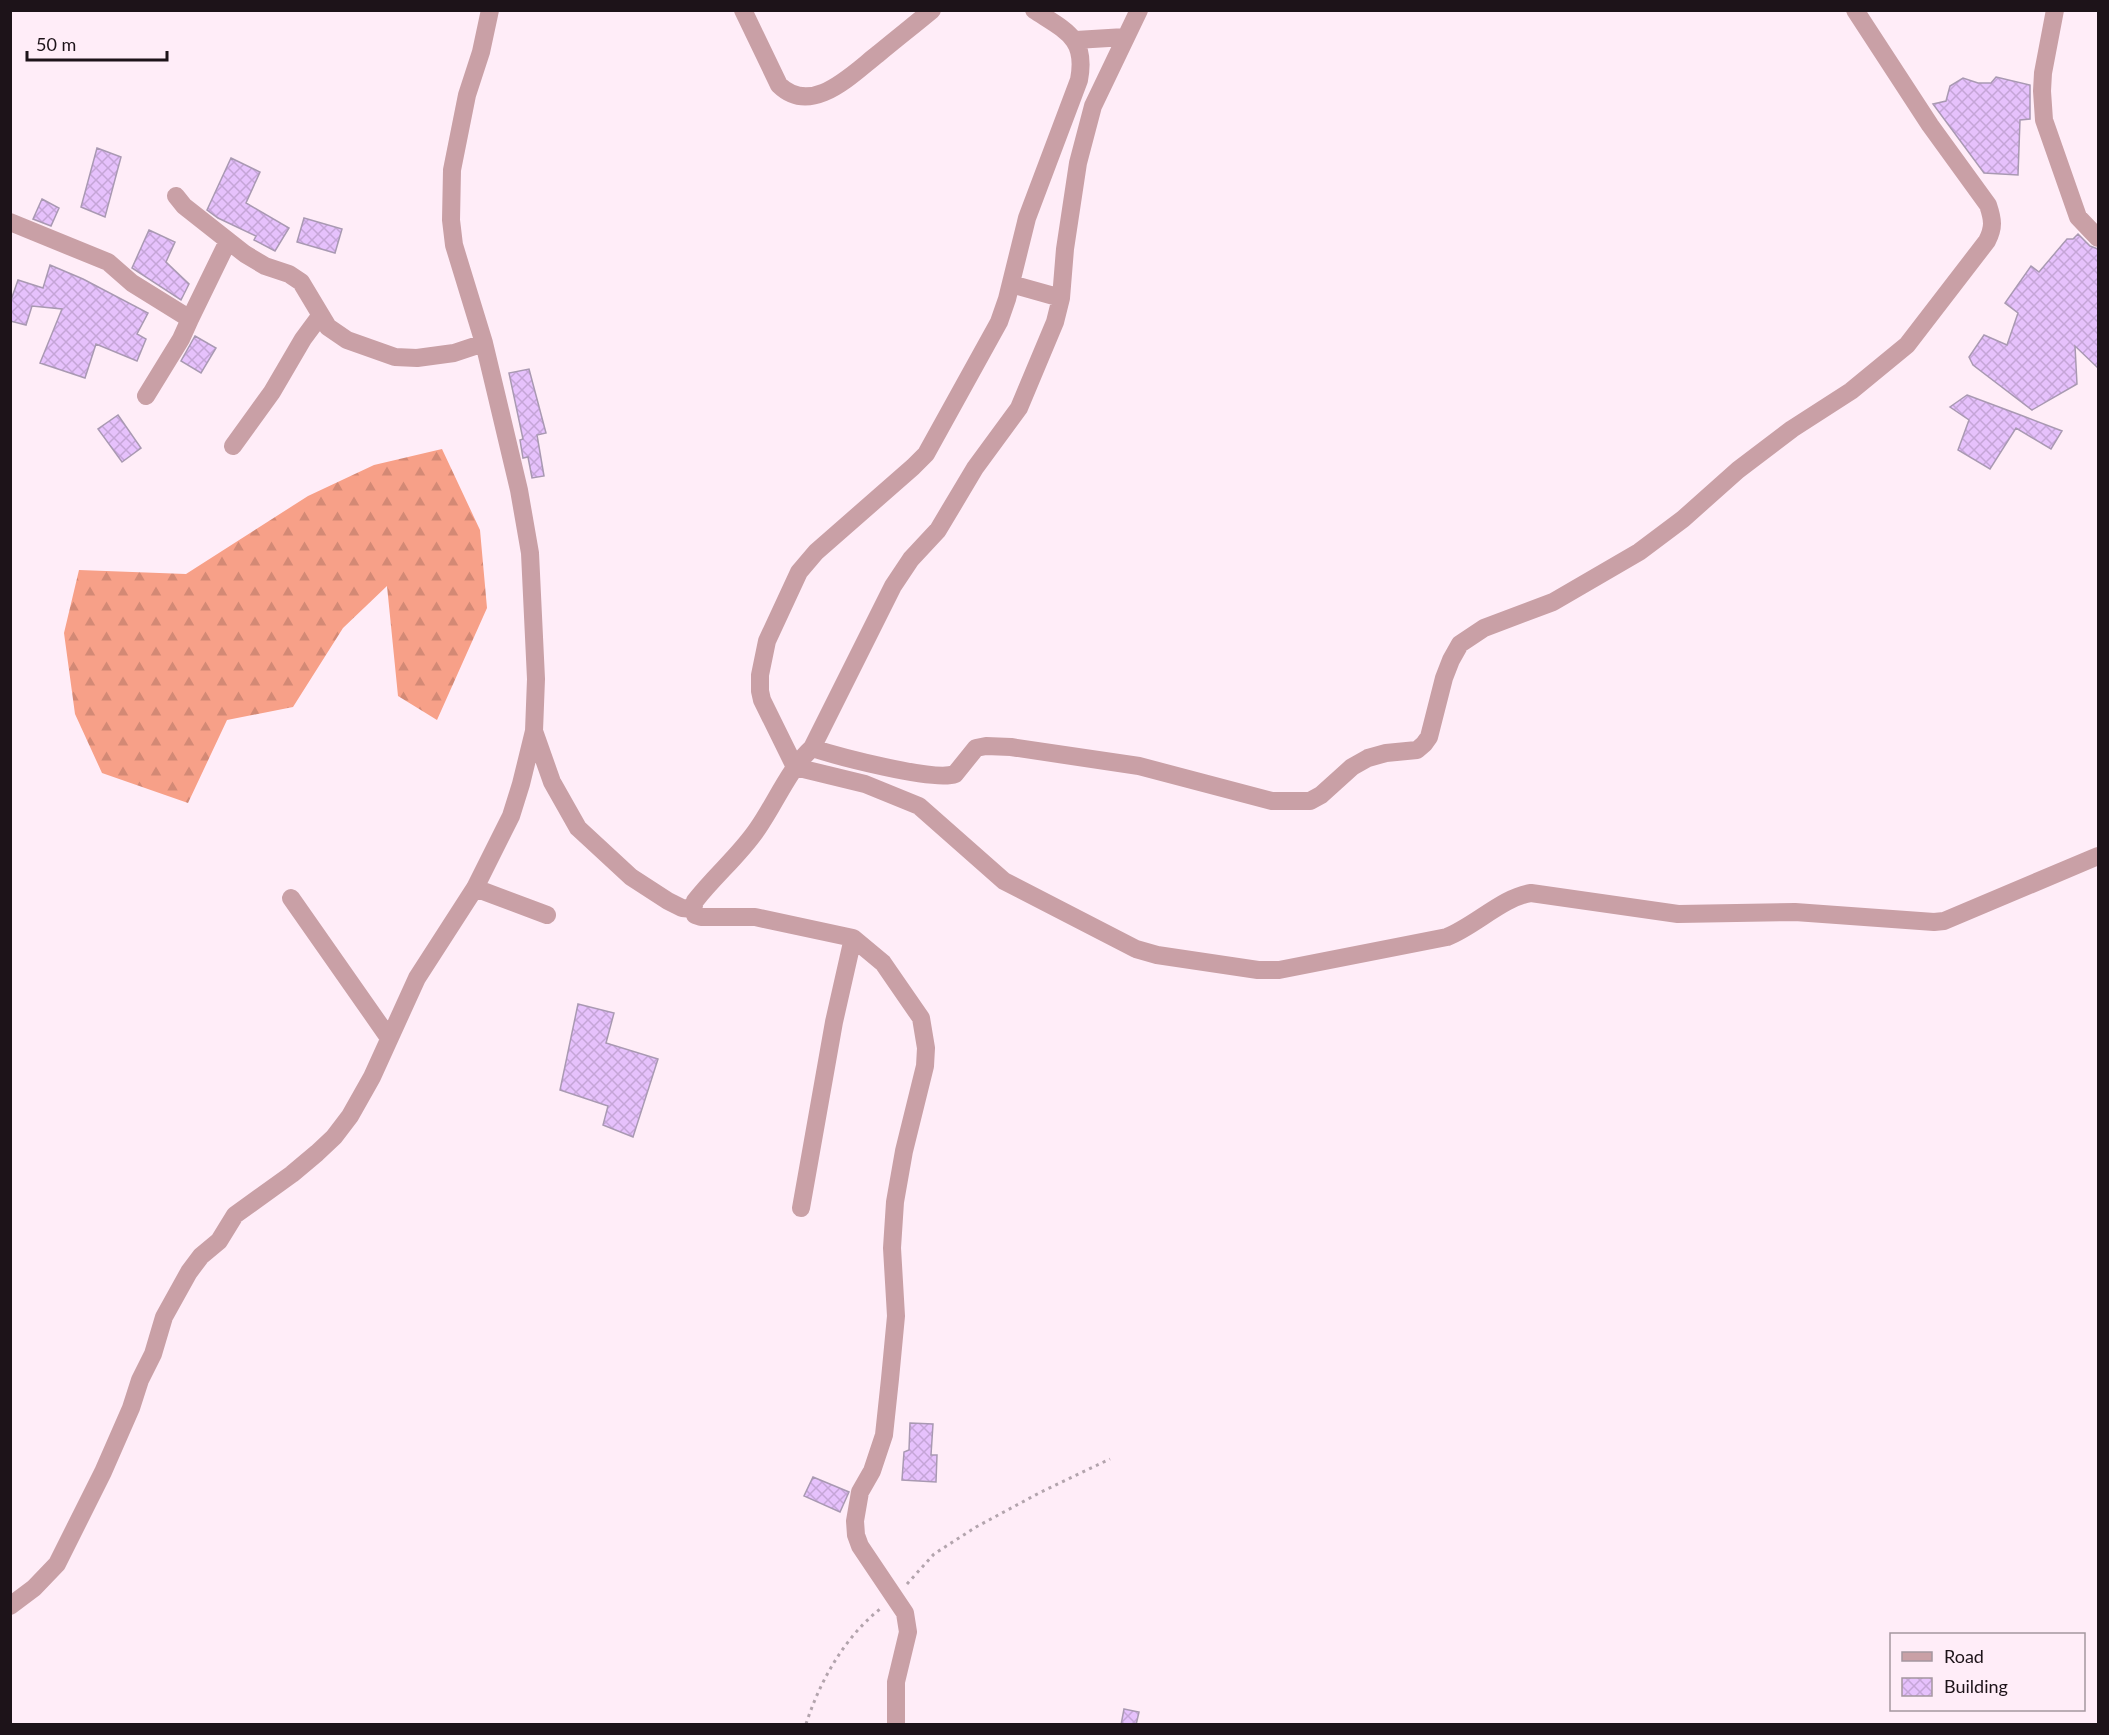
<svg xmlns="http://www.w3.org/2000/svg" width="2109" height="1735" font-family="Lato,sans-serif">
  <defs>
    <pattern id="forest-firs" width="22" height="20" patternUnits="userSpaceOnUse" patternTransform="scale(1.5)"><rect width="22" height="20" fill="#f7a088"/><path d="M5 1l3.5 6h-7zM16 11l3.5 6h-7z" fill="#d38975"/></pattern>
    <pattern id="building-cross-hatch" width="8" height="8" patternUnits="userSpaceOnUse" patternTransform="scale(1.5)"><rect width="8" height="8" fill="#e6c1fc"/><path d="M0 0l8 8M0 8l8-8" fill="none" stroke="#c5a5d7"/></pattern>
  </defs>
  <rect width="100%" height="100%" fill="#ffedf8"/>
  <!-- forest -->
  <path fill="url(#forest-firs)" d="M442,449l38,81 7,78 -50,112 -39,-24 -11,-110 -44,42 -50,79 -66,13 -39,83 -86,-30 -27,-59 -11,-81 15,-63 107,4 122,-78 66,-31z"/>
  <!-- building -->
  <path fill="url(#building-cross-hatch)" stroke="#a999b2" stroke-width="1.5" d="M1996,77l34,8v34l-10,1 -2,55 -34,-2 -51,-69 13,-3 4,-15 13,-8 15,5h13z
    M97,148l24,9 -16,60 -24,-10z
    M231,158l29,14 -14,31 43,25 -14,23 -21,-11 2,-4 -38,-18 -11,-8z
    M42,199l17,9 -8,18 -18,-7z
    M304,218l38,11 -7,24 -38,-11z
    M149,230l26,12 -9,20 23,22 -8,16 -49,-32z
    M2078,234l12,12 8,3v119l-23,-22 2,38 -45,26 -59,-45 -4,-8 15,-22 23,10 11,-32 -13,-10 26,-37 8,6 28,-33h6z
    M50,265l33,14 65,34 -11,21 9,5 -9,22 -41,-17 -11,34 -45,-15 22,-54 -30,-3 -6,19 -16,-4v-18l8,-23 25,8z
    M195,336l21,12 -15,25 -20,-12z
    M529,369l17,64 -9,2 7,41 -12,2 -4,-21 -5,1 -3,-18 3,-1 -14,-66z
    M1967,395l56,21 39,15 -11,18 -35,-21 -26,41 -32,-19 11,-30 -19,-13z
    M118,415l23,33 -19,14 -24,-33z
    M578,1004l36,9 -8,30 52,16 -25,78 -30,-12 5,-19 -48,-16z
    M910,1423l23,1 -2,31h6l-1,27 -34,-2 2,-28 5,-2z
    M813,1477l36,15 -9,20 -36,-16z
    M1124,1709l15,3 -3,13h-15z"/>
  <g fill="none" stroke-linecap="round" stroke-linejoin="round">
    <!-- path -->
    <path stroke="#b3a4ad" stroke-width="3" stroke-dasharray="3 4.5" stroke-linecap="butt" d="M907,1584l27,-30 42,-27 65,-35 69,-33
      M806,1724c14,-43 38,-86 74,-115"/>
    <!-- minor -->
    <path stroke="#c9a0a6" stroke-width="18" d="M743,10l36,75c33,32 73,-11 99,-31 18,-15 36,-29 54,-44
      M1034,10c32,21 53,28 45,70l-52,138 -20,81 -8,23 -73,132 -13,13 -97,85 -17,20 -32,69 -7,34v16l2,9 33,67 70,17 54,22 85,75 132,68 21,6 101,15h21l168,-33c28,-11 56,-40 84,-44l147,21 117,-2 139,10 10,-1 154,-65
      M2055,10l-12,63 -1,18 2,29 34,97 20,21
      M1076,40l49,-3
      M176,196l8,10 61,48 20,12 24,8 12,8 27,45 19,13 48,17 22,1 37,-5 30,-10
      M10,222l98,40 24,21 58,36 38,-78
      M1011,284l50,14
      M146,396l35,-57 9,-20
      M233,446l39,-54 31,-53 17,-23
      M534,731l18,51 26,46 53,49 37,24 14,7 11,1
      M812,748l81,-162 18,-27 27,-29 37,-62 44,-60 36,-86 6,-24 4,-49 13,-86 15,-57 46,-96
      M475,888l72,27
      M291,898l98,140
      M801,1208l33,-186 19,-84
      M10,1606l24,-18 23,-24 46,-92 28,-64 9,-28 13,-26 11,-37 25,-45 12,-16 18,-15 16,-26 57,-41 25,-21 17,-16 16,-21 22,-39 45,-99 58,-90 36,-72 10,-32 13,-53 2,-52 -6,-126 -11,-63 -24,-101 -11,-46 -30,-98 -3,-25 1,-50 15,-75 14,-43 9,-42
      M896,1724v-42l12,-50 -3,-19 -45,-67 -4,-11 -1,-14 5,-29 12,-21 12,-36 6,-56 6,-63 -4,-68 3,-46 9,-51 21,-85 1,-18 -5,-30 -38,-55 -30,-25 -98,-21h-54l-6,-2 -2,-6 2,-8c20,-26 45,-46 63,-73 18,-26 31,-59 54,-80 25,8 122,34 143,26l21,-26 10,-2 25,1 128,19 133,35h38l11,-6 31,-28 16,-9 18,-5 31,-3 7,-6 5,-7 15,-59 7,-18 9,-16 24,-16 69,-26 86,-50 44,-33 55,-49 54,-41 59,-38 56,-46 80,-104c7,-14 6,-21 1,-36l-58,-80 -75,-115"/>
  </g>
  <!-- border -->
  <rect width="2109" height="1735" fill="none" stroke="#1d1319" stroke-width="24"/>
  <!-- legend -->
  <rect x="1890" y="1633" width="195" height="78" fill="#ffedf8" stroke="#a5969f" stroke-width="1.5"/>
  <rect x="1902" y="1652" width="30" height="9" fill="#c9a0a6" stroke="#a5969f" stroke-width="1.5"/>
  <text x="1944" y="1663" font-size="18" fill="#1d1319">Road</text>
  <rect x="1902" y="1678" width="30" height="18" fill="url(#building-cross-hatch)" stroke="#a5969f" stroke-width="1.5"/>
  <text x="1944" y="1693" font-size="18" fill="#1d1319">Building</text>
  <!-- scale -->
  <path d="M27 51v9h140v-9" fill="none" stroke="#1d1319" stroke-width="3"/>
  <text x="36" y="51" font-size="18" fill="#1d1319" stroke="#ffedf8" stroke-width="4.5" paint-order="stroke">50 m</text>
</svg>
